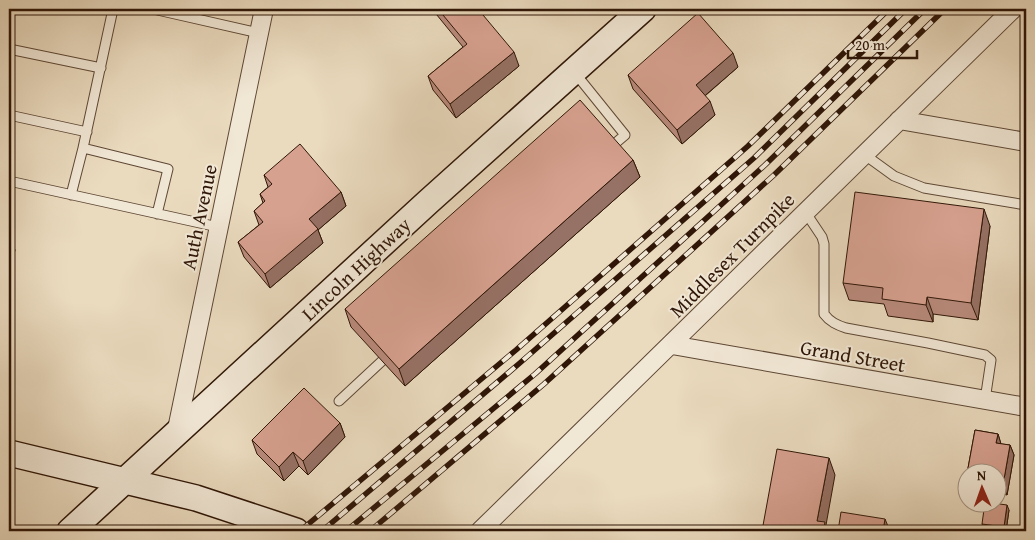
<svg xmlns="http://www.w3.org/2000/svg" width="1035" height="540" font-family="'Gentium Book Plus',serif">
  <rect width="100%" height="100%" fill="#eadabe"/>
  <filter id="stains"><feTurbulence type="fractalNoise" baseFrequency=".004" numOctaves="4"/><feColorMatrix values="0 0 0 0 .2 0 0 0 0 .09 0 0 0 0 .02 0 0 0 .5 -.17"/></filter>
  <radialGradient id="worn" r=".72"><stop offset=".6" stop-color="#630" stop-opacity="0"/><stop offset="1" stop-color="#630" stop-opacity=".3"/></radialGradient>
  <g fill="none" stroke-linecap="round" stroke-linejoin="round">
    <!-- lane casing -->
    <g stroke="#5e4735" stroke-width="11">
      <path id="lane" d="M113,9l-30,139 85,21 -11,45
        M153,9l106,24
        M9,49l92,19
        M575,73l50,62 -13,11
        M9,115l78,17
        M865,155l29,21 30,12 102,17
        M9,181l209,46
        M71,195l12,-47
        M806,213l16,24 2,7v70c6,8 13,11 22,14l82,15 57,12 6,5 -6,40
        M339,401l43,-40"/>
    </g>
    <!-- street casing -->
    <g stroke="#5e4735" stroke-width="20">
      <path id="street" d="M899,120l127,22
        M672,345l354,62
        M176,434l88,-425
        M480,531l533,-522"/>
    </g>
    <!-- secondary casing -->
    <g stroke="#2f1607" stroke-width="28">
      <path id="secondary" d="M9,453l187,45 100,33
        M70,531l358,-329 215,-193"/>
    </g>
    <!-- lane -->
    <use href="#lane" stroke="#f1e7d5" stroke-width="9"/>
    <!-- street -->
    <use href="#street" stroke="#f1e7d5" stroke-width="18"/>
    <!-- secondary -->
    <use href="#secondary" stroke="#f1e7d5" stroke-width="25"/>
    <!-- rail casing -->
    <g stroke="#2f1607" stroke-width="5.5">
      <path id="rail" d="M300,531l216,-181 232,-204 141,-137
        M322,531l199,-169 233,-204 152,-149
        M346,531l189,-157 230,-209 160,-156
        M370,531l174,-147 230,-209 171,-166"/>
    </g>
    <!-- rail -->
    <use href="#rail" stroke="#f1e7d5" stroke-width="4" stroke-dasharray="11" stroke-linecap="butt"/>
  </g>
  <!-- wall -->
  <path fill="#b98a7c" stroke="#2f1607" d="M432,9h46l41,57 -63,52 -23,-28 -5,-14 35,-29z
    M738,67l-33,29 10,19 -33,29 -49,-55 -5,-14z
    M633,160l7,17 -235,209 -54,-59 -6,-18z
    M264,175l77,17 5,14 -28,24 5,13 -53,45 -26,-31 -6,-15 21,-17 -5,-14 9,-8 -3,-9 8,-7z
    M990,226l-12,94 -45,-6v8l-45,-6 -4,-12 -35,-4 -6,-17z
    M340,423l5,14 -37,38 -9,-9 -15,15 -27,-27 -5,-14z
    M975,430l23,4 3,10 9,1 4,10 -7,40 -9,-2v-21h-30v10l-2,-3z
    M1009,510l-3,21 -22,-2 -2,-5z"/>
  <!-- shaded-wall -->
  <path fill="#967165" stroke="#2f1607" d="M514,52l5,14 -63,52 -6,-14z
    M733,53l5,14 -37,32 -5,-14z
    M710,101l5,14 -33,29 -5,-14z
    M633,160l7,17 -235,209 -6,-17z
    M341,192l5,14 -28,24 5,13 -53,45 -5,-14 44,-55z
    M984,209l6,17 -12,94 -7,-17z
    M10,236l5,14 -6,26v-34z
    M927,297l6,17v8l-7,-17z
    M340,423l5,14 -37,38 -5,-14z
    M998,434l3,10 -5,-1z
    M1010,445l4,10 -7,40 -4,-10z
    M293,452l6,14 -15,15 -5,-14z
    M829,458l6,17 -9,50 2,6h-7l-4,-10z
    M1007,505l2,5 -3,21 -2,-4z
    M885,519l5,12h-7z"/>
  <!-- building -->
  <path fill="#d7a190" stroke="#2f1607" d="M438,9h40l36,43 -64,52 -22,-28 39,-32z
    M698,13l35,40 -37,32 14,16 -33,29 -49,-55z
    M580,100l53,60 -234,209 -54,-60z
    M300,144l41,48 -32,27 9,10 -53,45 -27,-32 25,-20 -9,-11 11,-10 -5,-7 12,-10 -8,-9z
    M855,192l129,17 -13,94 -44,-6 -1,8 -44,-6 1,-11 -40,-5z
    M304,388l36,35 -37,38 -10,-9 -14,15 -27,-27z
    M975,430l23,4 -2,9 14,2 -7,40 -5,-1v-12h-30v7h-2z
    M777,449l52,9 -12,63 8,1 -2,9h-61z
    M985,502l22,3 -3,22 -22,-3z
    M841,512l44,7 -2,12h-45z"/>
  <g text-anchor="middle" stroke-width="4" stroke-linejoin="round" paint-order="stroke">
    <!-- street labels -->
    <g font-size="20" fill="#2f1607" stroke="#f1e7d5">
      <text transform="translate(199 217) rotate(-78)" y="7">Auth Avenue</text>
      <text transform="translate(732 255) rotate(-45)" y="7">Middlesex Turnpike</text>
      <text transform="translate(356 269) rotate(-43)" y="7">Lincoln Highway</text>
      <text transform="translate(853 356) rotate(10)" y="7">Grand Street</text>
    </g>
  </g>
  <!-- margin -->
  <rect width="1035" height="540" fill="none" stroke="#eadabe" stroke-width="30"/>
  <rect x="10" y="10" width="1015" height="520" fill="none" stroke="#2f1607" stroke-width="2.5"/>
  <rect x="15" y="15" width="1005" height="510" fill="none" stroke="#2f1607"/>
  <!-- north arrow -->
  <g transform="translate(982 488) rotate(358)"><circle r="24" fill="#f1e7d5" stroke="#a39383"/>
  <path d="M0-4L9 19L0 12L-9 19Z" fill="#8f2418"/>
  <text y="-8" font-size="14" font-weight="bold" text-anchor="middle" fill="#2f1607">N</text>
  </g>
  <!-- scale -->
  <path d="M848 50v8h69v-8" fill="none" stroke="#2f1607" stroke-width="2.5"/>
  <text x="855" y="50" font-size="15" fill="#2f1607" stroke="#f1e7d5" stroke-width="4" paint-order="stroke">20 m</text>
  <rect width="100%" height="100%" filter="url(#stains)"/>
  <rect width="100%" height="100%" fill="url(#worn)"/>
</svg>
